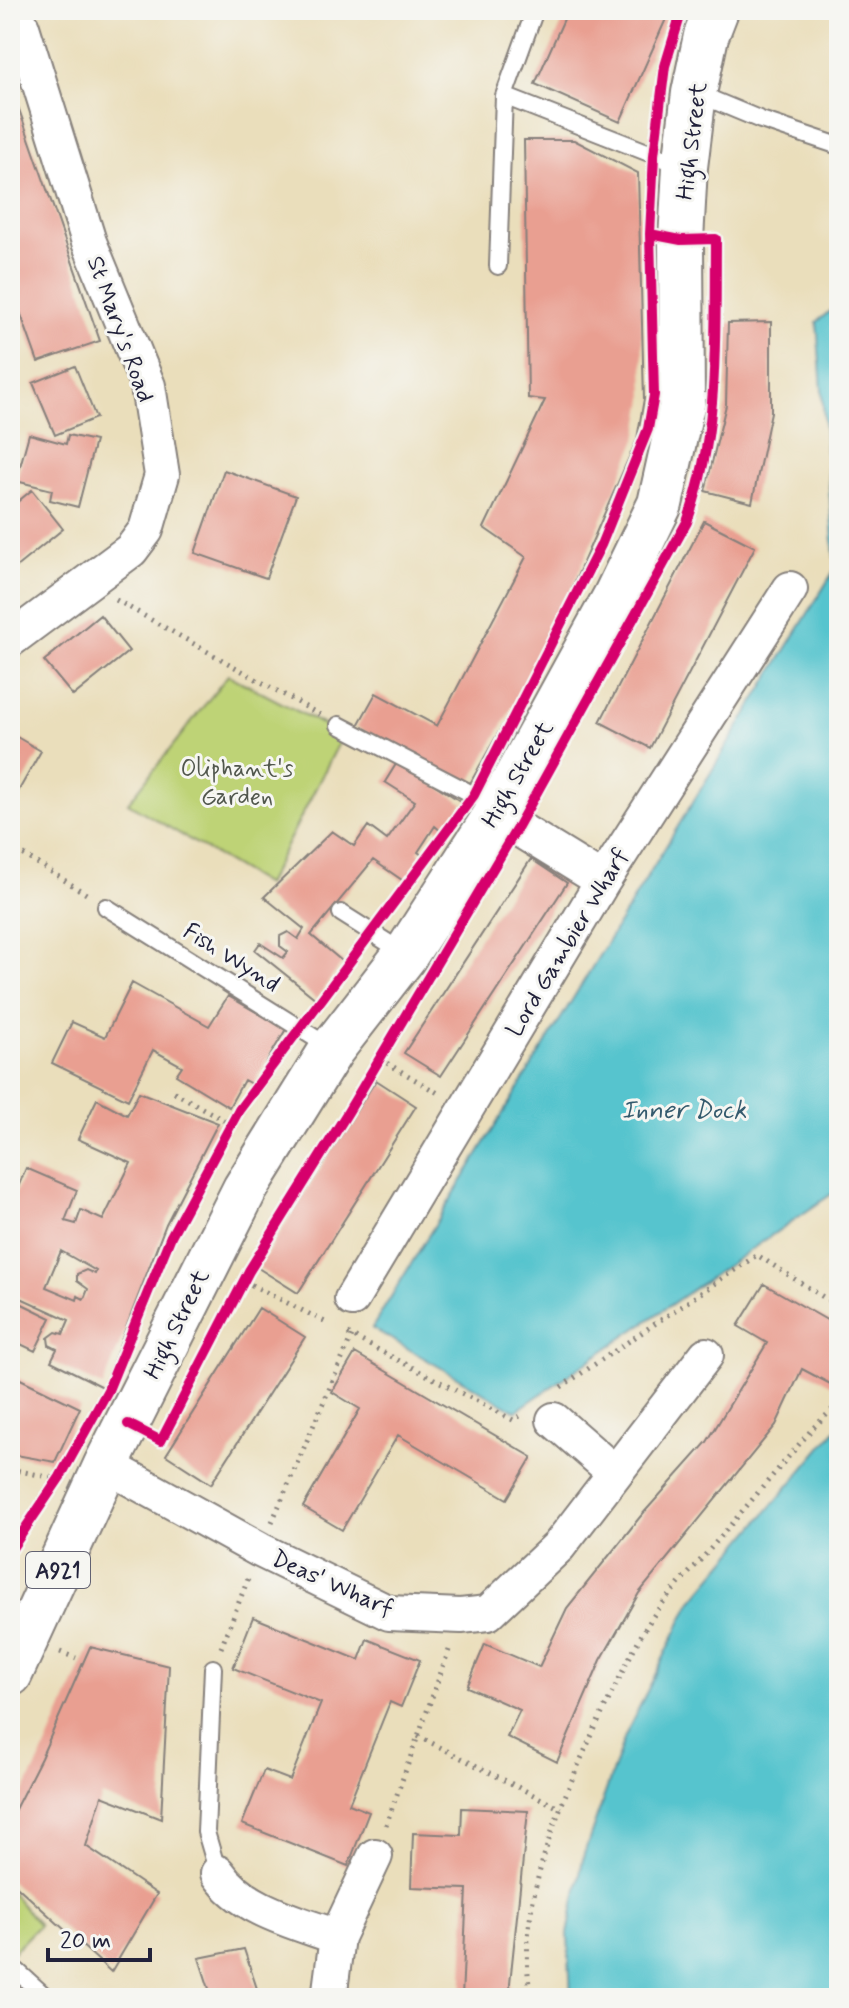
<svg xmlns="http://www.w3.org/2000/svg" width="849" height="2008" font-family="Mynerve,sans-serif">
  <rect width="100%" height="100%" fill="#f6f6f2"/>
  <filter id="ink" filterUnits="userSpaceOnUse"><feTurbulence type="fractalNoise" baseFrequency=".0125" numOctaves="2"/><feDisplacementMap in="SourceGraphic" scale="16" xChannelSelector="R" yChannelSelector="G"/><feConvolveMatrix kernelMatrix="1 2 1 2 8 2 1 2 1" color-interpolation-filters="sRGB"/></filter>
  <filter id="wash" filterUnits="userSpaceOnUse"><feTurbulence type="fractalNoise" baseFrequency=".006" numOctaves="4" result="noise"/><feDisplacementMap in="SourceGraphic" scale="32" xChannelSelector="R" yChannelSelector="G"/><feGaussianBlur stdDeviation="1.8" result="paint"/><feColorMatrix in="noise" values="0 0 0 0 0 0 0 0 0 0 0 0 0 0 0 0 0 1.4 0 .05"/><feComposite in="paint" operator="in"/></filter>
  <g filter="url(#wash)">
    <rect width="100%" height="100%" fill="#eadebb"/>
    <!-- green -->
    <path fill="#bed376" stroke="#707a58" stroke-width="2" d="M228,675l115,60 -77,150 -138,-82z
      M10,1891l29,34 -29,30z"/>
    <!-- water -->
    <path fill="#57c4ce" stroke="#3c7384" stroke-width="2" d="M839,303v886l-323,222 -144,-83 463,-759 -18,-247z
      M839,1426v572h-268l-3,-64 16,-80 41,-118 66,-134z"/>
    <g id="blocks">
      <!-- building -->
      <path fill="#e99f91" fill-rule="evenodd" d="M568,10h102l-50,112 -85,-38z
        M15,98l85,243 -62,21 -28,-78v-184z
        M524,140h50l64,33 6,226 -7,40 -66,151 -42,87 -62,112 -110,-62 19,-34 61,33 89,-169 -42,-29 61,-128 -17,-2z
        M771,322v90l-19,91 -47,-12 21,-86 2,-82z
        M75,366l21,52 -41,17 -22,-52z
        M29,434l37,10 2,-9 27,6 -17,66 -28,-7 2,-10 -36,-9z
        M224,470l72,26 -30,82 -71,-25z
        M32,490l31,39 -53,43v-64z
        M704,521l51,26 -105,201 -50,-26z
        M100,615l29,36 -56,45 -29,-35z
        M10,733l31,18 -31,55z
        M398,761l65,42 -21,29 -7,-6 -17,26 5,4 -18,26 -32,-22 -62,75 32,27 -27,37 -61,-49 5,-7 23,15 5,-6 -8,-6v-10l8,-4 10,7 6,-10 -40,-32 68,-66 22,15 14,-20 19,14 28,-39 -30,-19z
        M531,859l36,24 -126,193 -37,-23z
        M132,983l77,43 19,-30 58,33 -33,56 -9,-5 -15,27 -53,-32 6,-9 -29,-16 -25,50 -76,-37 20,-41 33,15z
        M376,1080l40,26 -118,187 -40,-25z
        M139,1092l79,31 -52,101 -63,163 -52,-26 6,-12 -8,-4 -1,-7 8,-6 7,2 6,-14 -59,-27v-87l16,-38 51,22 -12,31 11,3 5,-14 22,10 28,-57 -53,-24 19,-40 30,16zM61,1251l35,20 -1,3 -9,-4 -9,4v7l11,8 -4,10 -6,-3 -1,4 -31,-13z
        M764,1284l75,43 -1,61 -36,-19 -26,56 -137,168 -38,67 -44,102 -50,-25 13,-27 -53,-23 18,-43 54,23 28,-59 73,-91 67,-75 60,-99 -29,-17z
        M10,1298l41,20 -16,33 -25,-12z
        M259,1308l46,29 -94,147 -45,-29z
        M355,1353l177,104 -25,42 -109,-64 -56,95 -39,-23 57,-98 -28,-17z
        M10,1374l70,34 -25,54 -45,-8z
        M253,1617l106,43 8,-21 53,21 -19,47 -11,-5 -41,102 20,8 -21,54 -106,-42 22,-54 26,10 31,-77 -88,-35z
        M90,1647l79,19 -8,153 -59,-23 -16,50 71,48 -46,78 -101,-92v-61l31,-61z
        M462,1808l66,3 -18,172 1,15h-49l5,-109 -56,-2 2,-54 48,2z
        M244,1949l16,49h-48l-13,-40z"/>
    </g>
  </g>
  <g filter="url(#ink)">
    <use href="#blocks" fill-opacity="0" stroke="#86807b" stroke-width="2"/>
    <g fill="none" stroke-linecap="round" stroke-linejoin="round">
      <!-- service casing -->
      <g stroke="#86807b" stroke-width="20">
        <path id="service" d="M696,93l65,27 78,26
          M504,96l181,71
          M498,266l6,-170 31,-86
          M339,725l135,70 25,10
          M106,907l225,141
          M341,913l63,40
          M213,1668l-7,164 12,41
          M17,1971l30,27"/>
      </g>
      <!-- minor casing -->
      <g stroke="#86807b" stroke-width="38">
        <path id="minor" d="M10,640l121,-90 15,-20 16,-55 -14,-89 -59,-144 -67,-215 -8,-17
          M494,818l23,10 86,53
          M352,1299l251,-418 187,-292
          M554,1420l61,53
          M106,1465l154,85 129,63 72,3 27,-3 71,-67 147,-191
          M218,1873c25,37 78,49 119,64
          M329,1998l8,-61 38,-81"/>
      </g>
      <!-- primary casing -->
      <g stroke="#86807b" stroke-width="48">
        <path id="primary" d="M10,1674l96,-209 139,-276 87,-140 74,-95 88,-136 121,-221 45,-93 22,-99 -1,-165 4,-73 9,-74 12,-57 10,-26"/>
      </g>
      <!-- path -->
      <path stroke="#86807b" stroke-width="5" stroke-dasharray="2 6" stroke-linecap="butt" d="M116,600l204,115
        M10,846l78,49
        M380,1059l58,34
        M174,1092l58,33
        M244,1281l81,41
        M348,1334l165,86 7,-4
        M561,1387l196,-132 82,52
        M10,1469l48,10
        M272,1522l80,-186
        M221,1648l27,-69
        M60,1652l16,6
        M418,1736l143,73
        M386,1825l63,-175
        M531,1998c-18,-98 35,-208 76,-295 16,-31 31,-67 52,-95 16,-21 35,-40 52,-60 34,-40 68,-80 102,-120l26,-25"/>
      <!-- service -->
      <use href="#service" stroke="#fff" stroke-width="16"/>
      <!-- minor -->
      <use href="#minor" stroke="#fff" stroke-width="34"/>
      <!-- primary -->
      <use href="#primary" stroke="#fff" stroke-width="44"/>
      <!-- cycleway casing -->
      <g stroke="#f6f6f2" stroke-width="15">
        <path id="cycleway" d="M128,1424l33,17 88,-170 99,-159 169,-284 170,-306c33,-91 28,-187 29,-283l-35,1 -31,-6 4,-79 11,-89 17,-56
          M10,1551l50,-74 48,-87 63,-154 68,-126 235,-315 127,-250 47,-116 6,-34 -4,-161"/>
      </g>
      <!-- cycleway -->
      <use href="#cycleway" stroke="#d6006c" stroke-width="10"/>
    </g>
  </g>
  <g text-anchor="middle" stroke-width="6" stroke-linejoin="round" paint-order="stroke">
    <!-- shield labels -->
    <rect fill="#f6f6f2" stroke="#626272" stroke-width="2" x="26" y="1552" width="64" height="36" rx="6"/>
    <g font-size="22" font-weight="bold" fill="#22223b">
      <text x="58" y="1578">A921</text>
    </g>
    <!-- street labels -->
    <g font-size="24" fill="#22223b" stroke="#f6f6f2">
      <text transform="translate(691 141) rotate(-83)" y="8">High Street</text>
      <text transform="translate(121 329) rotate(70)" y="8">St Mary's Road</text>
      <text transform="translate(517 774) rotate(-60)" y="8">High Street</text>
      <text transform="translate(567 942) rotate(-59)" y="8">Lord Gambier Wharf</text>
      <text transform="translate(232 957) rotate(32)" y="8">Fish Wynd</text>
      <text transform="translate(176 1324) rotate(-64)" y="8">High Street</text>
      <text transform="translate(333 1583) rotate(24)" y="8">Deas' Wharf</text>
    </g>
    <!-- park labels -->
    <g font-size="24" fill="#51574d" stroke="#f6f6f2">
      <text x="237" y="776">Oliphant's<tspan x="237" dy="28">Garden</tspan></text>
    </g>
    <!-- water labels -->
    <g font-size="26" font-style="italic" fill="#355b6e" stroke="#f6f6f2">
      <text x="684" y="1118">Inner Dock</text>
    </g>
  </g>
  <!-- margin -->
  <rect width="849" height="2008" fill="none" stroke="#f6f6f2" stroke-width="40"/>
  <!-- scale -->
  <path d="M48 1948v12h102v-12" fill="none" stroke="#22223b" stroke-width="4"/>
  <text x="60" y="1948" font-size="24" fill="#22223b" stroke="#f6f6f2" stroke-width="6" paint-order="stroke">20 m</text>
</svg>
